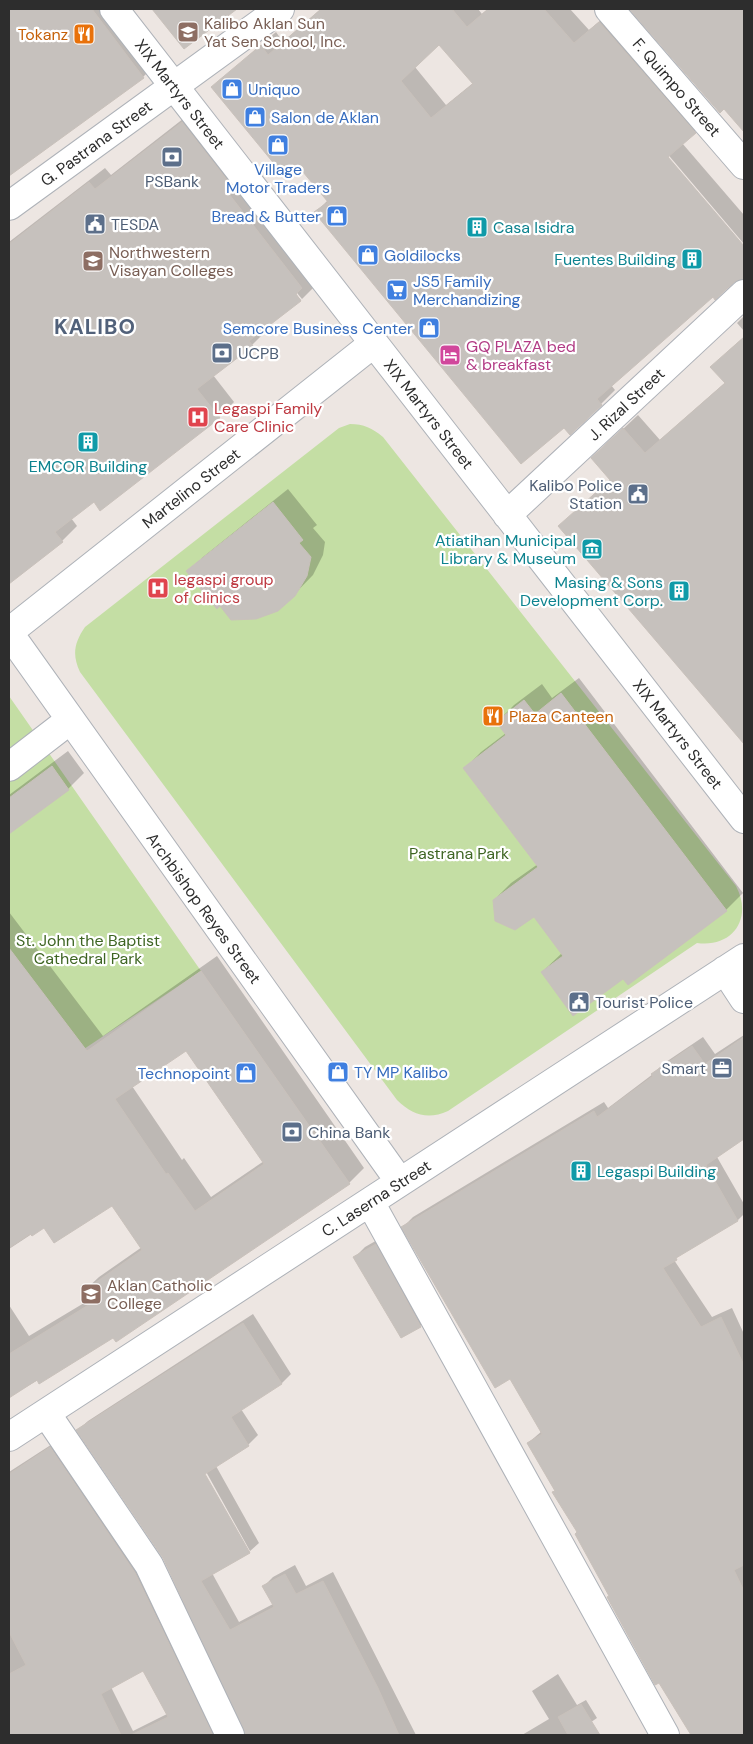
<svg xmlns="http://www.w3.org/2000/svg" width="753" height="1744" font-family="'DM Sans',sans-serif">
  <rect width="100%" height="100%" fill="#ede6e2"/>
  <!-- green -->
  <path fill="#c4dea4" d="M350,424c14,0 22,4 33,13l353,449c17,32 -3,62 -39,57l-249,168c-20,9 -36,4 -51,-11l-317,-428c-8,-17 -6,-29 5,-45l254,-199z
    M9,696l192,275 -192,128z"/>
  <!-- shadow -->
  <path fill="#0003" fill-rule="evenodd" d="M9,9h109l40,53 -15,15 -134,97z
    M154,9h81l-51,39z
    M321,9h157l4,5 6,-5h82l19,21 25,-21 95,109 -27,25 62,72v29l-79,-93 -2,2 81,95v30h-4l-25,20 -2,-3 -102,90 4,5 -14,14 -285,-192 12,-12 -30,-36 -85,-77 63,-55 7,10zM439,43l34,40 -27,22 -31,-38z
    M631,9h113v121l-20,-23 -4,4z
    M197,108l119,177 -14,14 -9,-11 -2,1 10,11 -36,28 2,2 -15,15 -39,30 21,27 -15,15 -118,92 -7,-9 -23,18 6,8 -15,15 -50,39 -3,-4v-334l96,-74 6,7z
    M744,316v15l-7,-8z
    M744,337v404l-184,-215 51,-47 -4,-35 31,-29 22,25 66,-58v-29z
    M288,489l29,36 -4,3 12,14 -2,13 -10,20 -31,32 -62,-3 -32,-33 15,-14z
    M579,678l164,215 -17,17 -98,73 -5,-6 -81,-5 20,-19 -28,-38 -40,-15 17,-17 27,-19 -73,-96 16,-16 25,-19 -9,-11 17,-17 28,-21 10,14z
    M68,751l16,22 -16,16 -59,43v-37z
    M9,912l94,124 114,-80 147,212 -15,15 -236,153 -104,61v-92l20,31 60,-36 -6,-8 16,-15 43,-30 -30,-42 -68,21 -35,23zM186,1049l78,112 -53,36 -27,-39 -2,2 -50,-74z
    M744,1035v103l-27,19 27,47v10l-6,6 -56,33 -8,7 38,57 20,-9 12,26v401h-52l-82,-139 -31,-64 -51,-89 14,-12 -31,-54 -108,-150 10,-10 191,-115 4,6 45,-34 10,-10 40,-27 12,17z
    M386,1235l44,80 -10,11 -18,11 -48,-79 11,-11z
    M253,1314l38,60 -9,9 -41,26 17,26 -10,10 -32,21 43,77 -10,9 -37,21 27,49 34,-18 -9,-18 9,-9 22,-12 11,21 27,-14 83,163h-169l-2,-7 -81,-170 -86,-128 10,-9zM204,1468l46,83h-2l-47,-82z
    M60,1439l85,124 83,172h-219v-263zM144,1669l23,45 -34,17 -22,-44z
    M558,1674l19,31 9,-5 11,18 -25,17h-50l27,-16 -17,-28z"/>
  <!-- building -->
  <path fill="#c6c1bd" stroke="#c9c1bb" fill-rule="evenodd" d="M9,9h83l52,69 -135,98z
    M152,9h85l-53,40z
    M321,9h131l15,18 21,-18h56l30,34 25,-21 97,111 -28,24 76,89v33l-10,3 -19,18 -2,-3 -116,102 5,6 -32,30 -6,-7 -43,36 -207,-252 14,-10 -30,-36 -13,11 -74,-90 50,-42 7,10zM439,45l34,39 -42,34 -30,-37z
    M629,9h115v123l-20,-23 -4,4z
    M182,122l53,68 -6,4 73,94 -6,6 5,7 -52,40 4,5 -56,43 23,29 -120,93 -6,-9 -39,30 8,10 -54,42v-340l80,-62 6,7z
    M744,337v407l-186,-218 52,-46 -19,-22 32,-30 22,25 80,-70 -15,-16z
    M273,502l30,38 -4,3 12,14 -4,19 -12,20 -17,15 -22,8 -25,1 -11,-14 -3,3 -31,-38z
    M561,693l166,218 -99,74 -5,-6 -50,37 -32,-44 22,-16 -29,-39 -19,13 -20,-9 -2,-21 45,-33 -75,-99 43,-33 -10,-13 28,-22 11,14z
    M52,766l17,24 -60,44v-36z
    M9,948l78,103 114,-80 149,213 -234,158 -3,-4 -74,46 -2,-4 -28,18v-44l81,-50 -8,-12 60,-42 -30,-44 -58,37 -10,-15 -12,8 -2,-2 -21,14zM186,1051l78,113 -69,47 -27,-38 -2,1 -51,-75z
    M744,1037v102l-38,26 32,56 -62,37 1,2 -14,8 38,59 20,-10 23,48v200l-10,5 10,21v144h-53l-32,-52 -4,2 -48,-88 2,-1 -34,-62 2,-2 -25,-40 3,-1 -28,-48 15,-9 -32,-55 -15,9 -94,-161 193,-116 3,6 56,-41 -2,-2 41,-28 13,18z
    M376,1244l45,83 -20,11 -48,-81z
    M243,1323l39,61 -51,33 18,29 -44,28 45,79 -49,28 29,49 44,-23 -12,-21 23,-12 11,20 27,-13 55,107 21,47h-154l-82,-177 -87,-128z
    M50,1447l85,126 78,162h-82l37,-18 -25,-46 -42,23 20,41h-112v-61l17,-9 -17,-33v-158z
    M581,1704l19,31h-32l-10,-18z"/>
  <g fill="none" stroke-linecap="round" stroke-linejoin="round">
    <!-- minor casing -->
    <g stroke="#aeb2b8" stroke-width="30">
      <path id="minor" d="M114,9l630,810
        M609,9l135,156
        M9,206l271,-197
        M507,515l237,-221
        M9,632l365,-289
        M9,633l391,549
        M9,767l61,-47
        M725,970l19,29
        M370,1202l295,533
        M46,1413l103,152 81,170
        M9,1437l735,-479"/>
    </g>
    <!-- minor -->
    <use href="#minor" stroke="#fff" stroke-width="28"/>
  </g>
  <!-- icons -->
  <defs>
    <g id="school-square" transform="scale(1.125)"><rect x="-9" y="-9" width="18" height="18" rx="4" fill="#8d6e63" stroke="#fff"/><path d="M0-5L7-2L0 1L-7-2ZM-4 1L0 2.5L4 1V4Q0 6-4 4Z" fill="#fff"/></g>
    <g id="restaurant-square" transform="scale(1.125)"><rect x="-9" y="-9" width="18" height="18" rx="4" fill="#e8710a" stroke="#fff"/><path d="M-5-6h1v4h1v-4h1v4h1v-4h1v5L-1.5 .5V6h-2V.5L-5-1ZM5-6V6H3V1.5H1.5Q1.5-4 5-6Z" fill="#fff"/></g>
    <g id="shop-square" transform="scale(1.125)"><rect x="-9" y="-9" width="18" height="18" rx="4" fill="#3f7fe0" stroke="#fff"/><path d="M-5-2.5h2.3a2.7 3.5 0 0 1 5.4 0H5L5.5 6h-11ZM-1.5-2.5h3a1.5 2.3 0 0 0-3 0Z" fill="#fff"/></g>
    <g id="bank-square" transform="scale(1.125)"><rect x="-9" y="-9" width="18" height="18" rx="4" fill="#5c6f8a" stroke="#fff"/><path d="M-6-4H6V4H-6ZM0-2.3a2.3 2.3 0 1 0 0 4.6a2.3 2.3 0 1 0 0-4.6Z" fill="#fff"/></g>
    <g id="civic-square" transform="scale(1.125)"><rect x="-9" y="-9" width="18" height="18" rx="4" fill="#5c6f8a" stroke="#fff"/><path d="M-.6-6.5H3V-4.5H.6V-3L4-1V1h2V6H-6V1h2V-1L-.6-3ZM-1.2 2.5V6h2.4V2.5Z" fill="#fff"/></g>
    <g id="building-square" transform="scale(1.125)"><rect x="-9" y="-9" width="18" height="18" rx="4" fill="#0f9aa8" stroke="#fff"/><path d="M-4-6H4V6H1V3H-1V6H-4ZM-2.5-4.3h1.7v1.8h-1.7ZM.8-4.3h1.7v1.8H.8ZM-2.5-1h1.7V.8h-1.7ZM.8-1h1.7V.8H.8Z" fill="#fff"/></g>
    <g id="university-square" transform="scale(1.125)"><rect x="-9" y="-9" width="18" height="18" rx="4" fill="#8d6e63" stroke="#fff"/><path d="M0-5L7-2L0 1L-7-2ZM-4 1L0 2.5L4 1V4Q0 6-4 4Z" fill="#fff"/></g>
    <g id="supermarket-square" transform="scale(1.125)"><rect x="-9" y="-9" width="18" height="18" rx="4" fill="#3f7fe0" stroke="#fff"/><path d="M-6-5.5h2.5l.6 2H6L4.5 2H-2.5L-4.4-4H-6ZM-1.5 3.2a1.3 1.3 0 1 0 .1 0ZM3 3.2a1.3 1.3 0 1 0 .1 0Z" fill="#fff"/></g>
    <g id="hotel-square" transform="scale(1.125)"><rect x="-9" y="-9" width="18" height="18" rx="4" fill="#d1479c" stroke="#fff"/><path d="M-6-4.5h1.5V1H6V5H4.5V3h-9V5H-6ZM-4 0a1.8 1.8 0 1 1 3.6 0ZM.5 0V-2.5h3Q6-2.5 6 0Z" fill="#fff"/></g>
    <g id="hospital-square" transform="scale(1.125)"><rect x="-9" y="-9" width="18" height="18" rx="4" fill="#e0444e" stroke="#fff"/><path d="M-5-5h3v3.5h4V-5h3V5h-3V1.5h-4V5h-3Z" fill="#fff"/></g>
    <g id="museum-square" transform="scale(1.125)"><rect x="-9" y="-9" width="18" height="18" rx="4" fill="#0f9aa8" stroke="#fff"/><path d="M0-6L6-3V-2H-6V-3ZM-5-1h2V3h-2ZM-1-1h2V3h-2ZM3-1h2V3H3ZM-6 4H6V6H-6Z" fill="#fff"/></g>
    <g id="office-square" transform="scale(1.125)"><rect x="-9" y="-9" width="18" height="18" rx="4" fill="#5c6f8a" stroke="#fff"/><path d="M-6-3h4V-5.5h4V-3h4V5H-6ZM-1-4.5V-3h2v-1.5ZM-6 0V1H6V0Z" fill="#fff"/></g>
  </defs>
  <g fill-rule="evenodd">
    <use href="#school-square" x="188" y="32"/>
    <use href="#restaurant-square" x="84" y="34"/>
    <use href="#shop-square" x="232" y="89"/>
    <use href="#shop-square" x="255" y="117"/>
    <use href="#shop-square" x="278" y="145"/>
    <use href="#bank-square" x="172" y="157"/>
    <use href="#shop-square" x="337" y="216"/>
    <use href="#civic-square" x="95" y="224"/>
    <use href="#building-square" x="477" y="227"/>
    <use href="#shop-square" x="368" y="255"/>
    <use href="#building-square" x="692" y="259"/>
    <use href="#university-square" x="93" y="261"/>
    <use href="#supermarket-square" x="397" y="290"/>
    <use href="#shop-square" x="429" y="328"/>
    <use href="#bank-square" x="222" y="353"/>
    <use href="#hotel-square" x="450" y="355"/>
    <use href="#hospital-square" x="198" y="417"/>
    <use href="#building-square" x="88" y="442"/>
    <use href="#civic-square" x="638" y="494"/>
    <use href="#museum-square" x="592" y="549"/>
    <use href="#hospital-square" x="158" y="588"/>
    <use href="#building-square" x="679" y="591"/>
    <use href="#restaurant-square" x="493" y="716"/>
    <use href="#civic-square" x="579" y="1002"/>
    <use href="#office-square" x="722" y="1068"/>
    <use href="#shop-square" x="338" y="1072"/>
    <use href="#shop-square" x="246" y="1073"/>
    <use href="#bank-square" x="292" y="1132"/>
    <use href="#building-square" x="581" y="1171"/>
    <use href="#university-square" x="91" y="1294"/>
  </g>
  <g text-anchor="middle" stroke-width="4.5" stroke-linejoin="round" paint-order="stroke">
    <!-- education labels -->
    <g font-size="16" fill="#785e54" stroke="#fff" text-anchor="start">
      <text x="204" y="29">Kalibo Aklan Sun<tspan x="204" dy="18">Yat Sen School, Inc.</tspan></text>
      <text x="109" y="258">Northwestern<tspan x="109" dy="18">Visayan Colleges</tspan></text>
      <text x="107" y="1291">Aklan Catholic<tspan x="107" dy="18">College</tspan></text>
    </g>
    <!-- food labels -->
    <g font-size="16" fill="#c56008" stroke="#fff" text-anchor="end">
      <text x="68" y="40">Tokanz</text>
      <text x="509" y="722" text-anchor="start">Plaza Canteen</text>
    </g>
    <!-- street labels -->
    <g font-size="16" fill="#2d2d2d" stroke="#fff">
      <text transform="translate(677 87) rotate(49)" y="6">F. Quimpo Street</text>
      <text transform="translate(180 94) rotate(52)" y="6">XIX Martyrs Street</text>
      <text transform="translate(96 143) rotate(-36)" y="6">G. Pastrana Street</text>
      <text transform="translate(626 404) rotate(-43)" y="6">J. Rizal Street</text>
      <text transform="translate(429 414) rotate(52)" y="6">XIX Martyrs Street</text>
      <text transform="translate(191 488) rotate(-38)" y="6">Martelino Street</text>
      <text transform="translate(678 734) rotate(52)" y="6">XIX Martyrs Street</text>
      <text transform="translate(204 908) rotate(54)" y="6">Archbishop Reyes Street</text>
      <text transform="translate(376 1198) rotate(-33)" y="6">C. Laserna Street</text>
    </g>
    <!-- shop labels -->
    <g font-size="16" fill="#366cbe" stroke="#fff" text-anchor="start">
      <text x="248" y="95">Uniquo</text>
      <text x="271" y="123">Salon de Aklan</text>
      <text x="278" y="175" text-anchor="middle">Village<tspan x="278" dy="18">Motor Traders</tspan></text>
      <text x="321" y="222" text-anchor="end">Bread &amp; Butter</text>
      <text x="384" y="261">Goldilocks</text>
      <text x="413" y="287">JS5 Family<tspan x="413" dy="18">Merchandizing</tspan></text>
      <text x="413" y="334" text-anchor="end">Semcore Business Center</text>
      <text x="354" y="1078">TY MP Kalibo</text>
      <text x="230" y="1079" text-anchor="end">Technopoint</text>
    </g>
    <!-- service labels -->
    <g font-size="16" fill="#4e5e75" stroke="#fff" text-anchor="start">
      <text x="172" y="187" text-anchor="middle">PSBank</text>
      <text x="111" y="230">TESDA</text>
      <text x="238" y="359">UCPB</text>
      <text x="622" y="491" text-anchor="end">Kalibo Police<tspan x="622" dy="18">Station</tspan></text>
      <text x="595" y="1008">Tourist Police</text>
      <text x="706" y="1074" text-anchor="end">Smart</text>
      <text x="308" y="1138">China Bank</text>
    </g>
    <!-- culture labels -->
    <g font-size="16" fill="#0d838f" stroke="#fff" text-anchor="end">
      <text x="493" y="233" text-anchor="start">Casa Isidra</text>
      <text x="676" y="265">Fuentes Building</text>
      <text x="88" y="472" text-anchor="middle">EMCOR Building</text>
      <text x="576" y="546">Atiatihan Municipal<tspan x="576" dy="18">Library &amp; Museum</tspan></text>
      <text x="663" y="588">Masing &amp; Sons<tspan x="663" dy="18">Development Corp.</tspan></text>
      <text x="597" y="1177" text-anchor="start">Legaspi Building</text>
    </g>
    <!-- hotel labels -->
    <g font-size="16" fill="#b23c85" stroke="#fff" text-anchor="start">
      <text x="466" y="352">GQ PLAZA bed<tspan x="466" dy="18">&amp; breakfast</tspan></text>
    </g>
    <!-- health labels -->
    <g font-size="16" fill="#be3a42" stroke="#fff" text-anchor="start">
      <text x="214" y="414">Legaspi Family<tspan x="214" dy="18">Care Clinic</tspan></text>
      <text x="174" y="585">legaspi group<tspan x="174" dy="18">of clinics</tspan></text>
    </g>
    <!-- park labels -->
    <g font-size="16" fill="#3e6523" stroke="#fff">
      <text x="459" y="859">Pastrana Park</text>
      <text x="88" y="946">St. John the Baptist<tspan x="88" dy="18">Cathedral Park</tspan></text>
    </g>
    <!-- district labels -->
    <g font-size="21" font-weight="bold" letter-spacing="1" fill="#51617a" stroke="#fff">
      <text x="95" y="334">KALIBO</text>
    </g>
  </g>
  <!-- border -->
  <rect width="753" height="1744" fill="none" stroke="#2d2d2d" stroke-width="20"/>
</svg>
